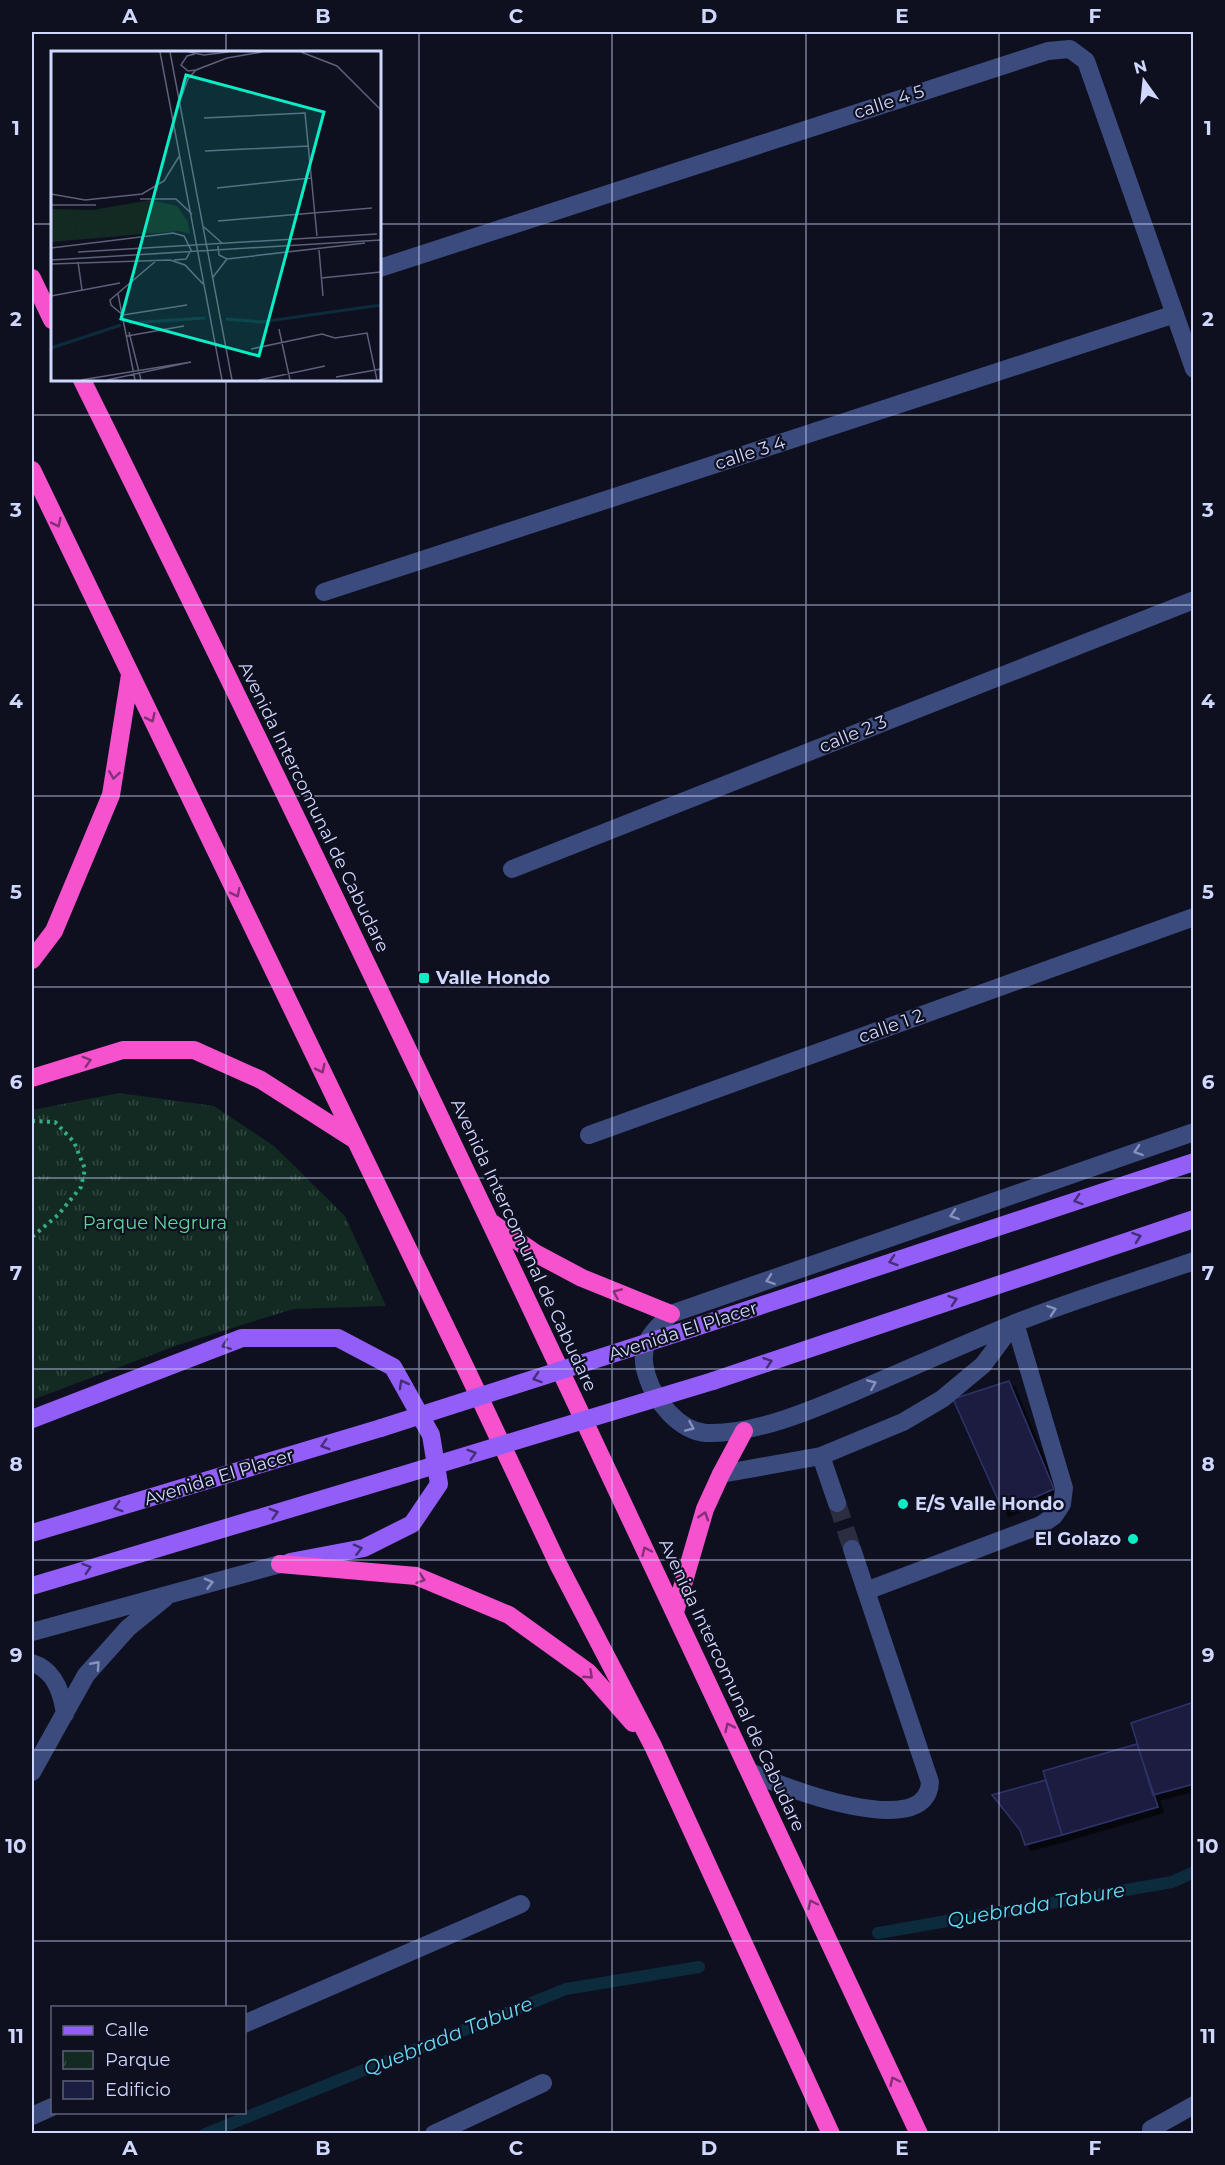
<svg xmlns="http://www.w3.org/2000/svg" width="1225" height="2165" font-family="Montserrat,sans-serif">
  <defs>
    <pattern id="park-tufts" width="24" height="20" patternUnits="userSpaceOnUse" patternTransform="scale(1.5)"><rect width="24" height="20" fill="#122a22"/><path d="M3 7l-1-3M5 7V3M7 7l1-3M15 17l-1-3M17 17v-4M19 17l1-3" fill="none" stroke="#334843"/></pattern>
    <filter id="shadow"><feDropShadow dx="5.5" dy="5.5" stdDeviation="0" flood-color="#0009"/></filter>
  </defs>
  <rect width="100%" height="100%" fill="#0e1020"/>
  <!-- park -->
  <path fill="url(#park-tufts)" d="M119,1093l95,13 60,40 71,70 41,90 -93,3 -115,36 -146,55v-290z"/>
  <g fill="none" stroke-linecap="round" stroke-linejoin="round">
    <!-- stream -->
    <path stroke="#0c2b3c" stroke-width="12" d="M878,1933l294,-51 22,-10
      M205,2134l361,-145 133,-22"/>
  </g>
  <!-- building -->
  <path fill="#1b1e40" stroke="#2f336b" stroke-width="1.5" filter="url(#shadow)" d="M1009,1381l45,108 -51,22 -50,-112z
    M1194,1702v82l-41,11 -22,-72z
    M1137,1744l21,63 -96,28 -19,-64z
    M1046,1780l16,55 -37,10 -5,-15 -28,-35z"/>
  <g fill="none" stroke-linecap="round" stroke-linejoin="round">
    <!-- minor-tunnel -->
    <path stroke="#2b2e41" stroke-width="18" stroke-dasharray="18 9" stroke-linecap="butt" d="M837,1503l15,46"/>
    <!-- path -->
    <path stroke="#34ac84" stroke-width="4" stroke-dasharray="3 4.5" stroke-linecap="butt" d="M32,1121l23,1 19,20 11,27 -4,18 -23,28 -26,22"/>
    <!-- minor -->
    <path stroke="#3c4b7d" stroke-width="18" d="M380,268l668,-217 22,-2 16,12 108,308
      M324,592l851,-278
      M512,869l682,-269
      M1194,1132l-523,182c-20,19 -34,32 -24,62 7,24 32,55 59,57 51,2 113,-26 160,-46 49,-21 98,-43 147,-63 59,-24 121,-42 181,-63
      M589,1135l605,-218
      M821,1456l16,47
      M721,1474l100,-18 82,-34 39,-23 41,-34 30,-40
      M866,1591l175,-66 13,-9 8,-12 2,-16 -49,-165
      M32,1632l248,-68
      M32,1663c23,7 30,30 33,51
      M32,1772l54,-97 42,-47 37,-30
      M750,1772c30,14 178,72 180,10l-78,-233
      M244,2024l277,-120
      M32,2116l20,-9
      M1151,2129l43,-24
      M434,2134l109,-51"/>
    <!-- major -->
    <path stroke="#935df7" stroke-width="18" d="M693,1328l501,-166
      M713,1381l481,-162
      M32,1419l210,-81h96l55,29 38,68 8,49 -27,40 -48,24 -74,14
      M32,1533l349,-105
      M32,1586l364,-109"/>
    <!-- highway -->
    <path stroke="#f652ce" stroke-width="18" d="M32,278l20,42
      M82,380c288,580 562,1167 837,1754
      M32,470l435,901 91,193 95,182 178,388
      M32,960l22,-29 57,-136 19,-120
      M32,1078l91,-28h71l67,30 94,60
      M492,1223l43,30 47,25 89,36
      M280,1564l136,12 93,39 79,57 45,51
      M675,1612l30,-103 16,-35 23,-43"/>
    <!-- major-bridge -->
    <path stroke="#935df7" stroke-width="18" d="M381,1428l312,-100
      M396,1477l317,-96"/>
  </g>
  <!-- one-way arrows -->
  <defs><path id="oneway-chevron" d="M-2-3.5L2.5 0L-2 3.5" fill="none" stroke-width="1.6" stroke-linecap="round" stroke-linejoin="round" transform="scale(1.5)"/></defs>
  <g stroke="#823177">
    <use href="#oneway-chevron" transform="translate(57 523) rotate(64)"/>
    <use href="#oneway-chevron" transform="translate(151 718) rotate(64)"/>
    <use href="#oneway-chevron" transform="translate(114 775) rotate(99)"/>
    <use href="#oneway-chevron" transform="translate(236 893) rotate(64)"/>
    <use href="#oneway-chevron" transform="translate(87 1061) rotate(-16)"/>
    <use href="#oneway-chevron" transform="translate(321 1069) rotate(64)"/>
    <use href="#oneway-chevron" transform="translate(617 1293) rotate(-157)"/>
    <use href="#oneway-chevron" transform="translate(704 1516) rotate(-72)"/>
    <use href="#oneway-chevron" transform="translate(646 1551) rotate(-115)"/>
    <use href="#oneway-chevron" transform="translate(421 1579) rotate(19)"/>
    <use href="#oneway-chevron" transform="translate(589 1675) rotate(43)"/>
    <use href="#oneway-chevron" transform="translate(729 1727) rotate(-115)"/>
    <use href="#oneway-chevron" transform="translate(812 1904) rotate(-115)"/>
    <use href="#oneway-chevron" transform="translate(894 2081) rotate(-115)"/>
  </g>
  <g stroke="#8691bd">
    <use href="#oneway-chevron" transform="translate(1138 1151) rotate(161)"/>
    <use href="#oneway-chevron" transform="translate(954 1215) rotate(161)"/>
    <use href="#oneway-chevron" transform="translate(770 1280) rotate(161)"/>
    <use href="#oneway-chevron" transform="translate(1052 1310) rotate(-19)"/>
    <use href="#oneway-chevron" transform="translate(872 1384) rotate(-23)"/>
    <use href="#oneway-chevron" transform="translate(690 1427) rotate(24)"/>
    <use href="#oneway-chevron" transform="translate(209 1583) rotate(-15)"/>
    <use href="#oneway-chevron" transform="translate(96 1665) rotate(-48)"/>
  </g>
  <g stroke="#432f76">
    <use href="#oneway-chevron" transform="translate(1078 1200) rotate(162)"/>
    <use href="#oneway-chevron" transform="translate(1137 1237) rotate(-19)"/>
    <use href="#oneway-chevron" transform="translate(893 1261) rotate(162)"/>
    <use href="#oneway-chevron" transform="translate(953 1300) rotate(-19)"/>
    <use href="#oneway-chevron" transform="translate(226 1345) rotate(159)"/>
    <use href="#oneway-chevron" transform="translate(768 1362) rotate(-19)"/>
    <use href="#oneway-chevron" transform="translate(537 1378) rotate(162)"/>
    <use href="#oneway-chevron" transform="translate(403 1384) rotate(-119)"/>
    <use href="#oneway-chevron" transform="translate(325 1445) rotate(163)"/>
    <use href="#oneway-chevron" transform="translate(472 1454) rotate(-17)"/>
    <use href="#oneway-chevron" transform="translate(118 1507) rotate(163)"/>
    <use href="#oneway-chevron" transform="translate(274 1513) rotate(-16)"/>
    <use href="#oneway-chevron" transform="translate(358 1549) rotate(-14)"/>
    <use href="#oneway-chevron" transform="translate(87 1568) rotate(-18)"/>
  </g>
  <!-- grid -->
  <path fill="none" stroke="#d0d7fd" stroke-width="1.5" stroke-opacity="0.55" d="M226,32v20M419,32v2102M612,32v2102M806,32v2102M999,32v2102M32,224h20M380,224h814M226,380v1628M32,415h1162M32,605h1162M32,796h1162M32,987h1162M32,1178h1162M32,1369h1162M32,1560h1162M32,1750h1162M32,1941h1162M226,2112v22"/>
  <!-- markers -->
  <g fill="#0cecc5" stroke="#0e1020" stroke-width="2">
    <rect x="418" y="972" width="12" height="12" rx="3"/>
    <circle cx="903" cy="1504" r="6"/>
    <circle cx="1133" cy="1539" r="6"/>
  </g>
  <g text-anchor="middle" stroke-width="4.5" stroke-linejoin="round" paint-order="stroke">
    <!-- street labels -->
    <g font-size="18" fill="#d0d7fd" stroke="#0e1020">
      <text transform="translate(889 102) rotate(-18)" y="6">calle 4 5</text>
      <text transform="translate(750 453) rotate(-18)" y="6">calle 3 4</text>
      <text transform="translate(853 734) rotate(-22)" y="6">calle 2 3</text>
      <text transform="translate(314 807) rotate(64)" y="6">Avenida Intercomunal de Cabudare</text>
      <text transform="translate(891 1026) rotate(-20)" y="6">calle 1 2</text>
      <text transform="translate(524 1245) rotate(65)" y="6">Avenida Intercomunal de Cabudare</text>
      <text transform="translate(683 1331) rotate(-18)" y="6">Avenida El Placer</text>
      <text transform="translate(219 1477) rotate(-17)" y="6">Avenida El Placer</text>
      <text transform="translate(732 1685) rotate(65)" y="6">Avenida Intercomunal de Cabudare</text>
    </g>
    <!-- poi labels -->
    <g font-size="18" font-weight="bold" fill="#d0d7fd" stroke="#0e1020" text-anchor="start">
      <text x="436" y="984">Valle Hondo</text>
      <text x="915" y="1510">E/S Valle Hondo</text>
      <text x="1121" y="1545" text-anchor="end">El Golazo</text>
    </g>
    <!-- park labels -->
    <g font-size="18" fill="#60d899" stroke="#0e1020">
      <text x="155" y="1229">Parque Negrura</text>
    </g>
    <!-- water labels -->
    <g font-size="20" font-style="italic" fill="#64dbf7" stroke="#0e1020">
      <text transform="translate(1036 1905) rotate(-10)" y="7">Quebrada Tabure</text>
      <text transform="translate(448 2036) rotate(-22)" y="7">Quebrada Tabure</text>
    </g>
  </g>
  <!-- overview -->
  <g transform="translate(51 51)">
    <rect width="330" height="330" fill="#0e1020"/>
    <path d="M99,149l27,6 11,16 2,12 -11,-3 -128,11v-33l42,1z" fill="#122a22"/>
    <path d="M53,163l1,21h-13l-2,-20zM24,164l1,21 -13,1 -2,-21zM38,164l2,21h-14l-1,-20z" fill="#122a22"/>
    <path fill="none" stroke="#0c2b3c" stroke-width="3" d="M175,268l35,3 120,-17M78,272l76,-5M0,297l70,-23"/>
    <path fill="none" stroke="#5c6078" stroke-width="1.5" d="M109,1l62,328M119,1l62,328M138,1l15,3 24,-3M250,1l36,14 44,44M144,3l-8,2 -6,9 7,6 8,-1M130,47l7,-19 8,-9 31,-12 35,-6M153,67l101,-5 12,123M154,100l104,-5M166,137l94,-10M0,143l34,6 57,-6 22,-13 16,-26M89,148h36l16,15M0,154h45M167,170l154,-13M153,176l18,16M167,195l1,9 8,4 138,-16M0,197l122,-15 11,3 7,14 -5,9 -12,1M268,199l4,46M27,201l299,-18M0,209l330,-20M106,209l-47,40 1,5 12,10 64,-10M119,209l15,5 18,19M27,211l4,28M0,213l119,-4M162,226l14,-18M270,227l60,-6M67,243l17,86M0,245l69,-13M228,278l11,51M78,281l12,48M76,285l57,-10M200,298l71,-15 13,4 32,-5 10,47M285,326l45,-8M30,329l110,-18 -84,18M208,329l66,-14"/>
    <path fill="#0cecc5" fill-opacity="0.15" stroke="#0cecc5" stroke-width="3" d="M135,24l138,37 -65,244 -138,-37z"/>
    <rect width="330" height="330" fill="none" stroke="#d0d7fd" stroke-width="3"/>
  </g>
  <!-- border -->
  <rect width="1225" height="2165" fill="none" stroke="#0e1020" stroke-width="66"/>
  <!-- legend -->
  <rect x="51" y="2006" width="195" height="108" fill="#0e1020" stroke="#5c6078" stroke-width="1.5"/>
  <rect x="63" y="2026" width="30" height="9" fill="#935df7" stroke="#5c6078" stroke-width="1.5"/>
  <text x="105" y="2036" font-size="18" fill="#d0d7fd">Calle</text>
  <rect x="63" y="2051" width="30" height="18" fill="url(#park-tufts)" stroke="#5c6078" stroke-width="1.5"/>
  <text x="105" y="2066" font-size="18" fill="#d0d7fd">Parque</text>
  <rect x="63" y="2081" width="30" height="18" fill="#1b1e40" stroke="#5c6078" stroke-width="1.5"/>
  <text x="105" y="2096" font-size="18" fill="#d0d7fd">Edificio</text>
  <!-- north arrow -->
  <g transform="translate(1144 81) rotate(345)" stroke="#0e1020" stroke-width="4.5" paint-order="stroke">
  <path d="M0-4.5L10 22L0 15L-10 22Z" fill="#d0d7fd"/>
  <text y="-9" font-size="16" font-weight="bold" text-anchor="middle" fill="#d0d7fd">N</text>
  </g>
  <rect x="33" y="33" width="1159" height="2099" fill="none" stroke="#d0d7fd" stroke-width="2"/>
  <g font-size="20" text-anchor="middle" font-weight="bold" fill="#d0d7fd">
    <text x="130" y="23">A</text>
    <text x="323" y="23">B</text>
    <text x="516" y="23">C</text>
    <text x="709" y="23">D</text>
    <text x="902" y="23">E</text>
    <text x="1095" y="23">F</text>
    <text x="16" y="135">1</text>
    <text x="1208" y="135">1</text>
    <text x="16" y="326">2</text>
    <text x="1208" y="326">2</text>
    <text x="16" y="517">3</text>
    <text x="1208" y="517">3</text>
    <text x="16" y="708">4</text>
    <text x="1208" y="708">4</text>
    <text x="16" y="899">5</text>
    <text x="1208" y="899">5</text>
    <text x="16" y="1089">6</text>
    <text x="1208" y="1089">6</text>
    <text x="16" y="1280">7</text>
    <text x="1208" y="1280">7</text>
    <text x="16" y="1471">8</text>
    <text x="1208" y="1471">8</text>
    <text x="16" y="1662">9</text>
    <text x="1208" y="1662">9</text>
    <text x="16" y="1853">10</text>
    <text x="1208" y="1853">10</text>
    <text x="16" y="2043">11</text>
    <text x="1208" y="2043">11</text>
    <text x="130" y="2155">A</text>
    <text x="323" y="2155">B</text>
    <text x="516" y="2155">C</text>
    <text x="709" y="2155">D</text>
    <text x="902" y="2155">E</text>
    <text x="1095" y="2155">F</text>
  </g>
</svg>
